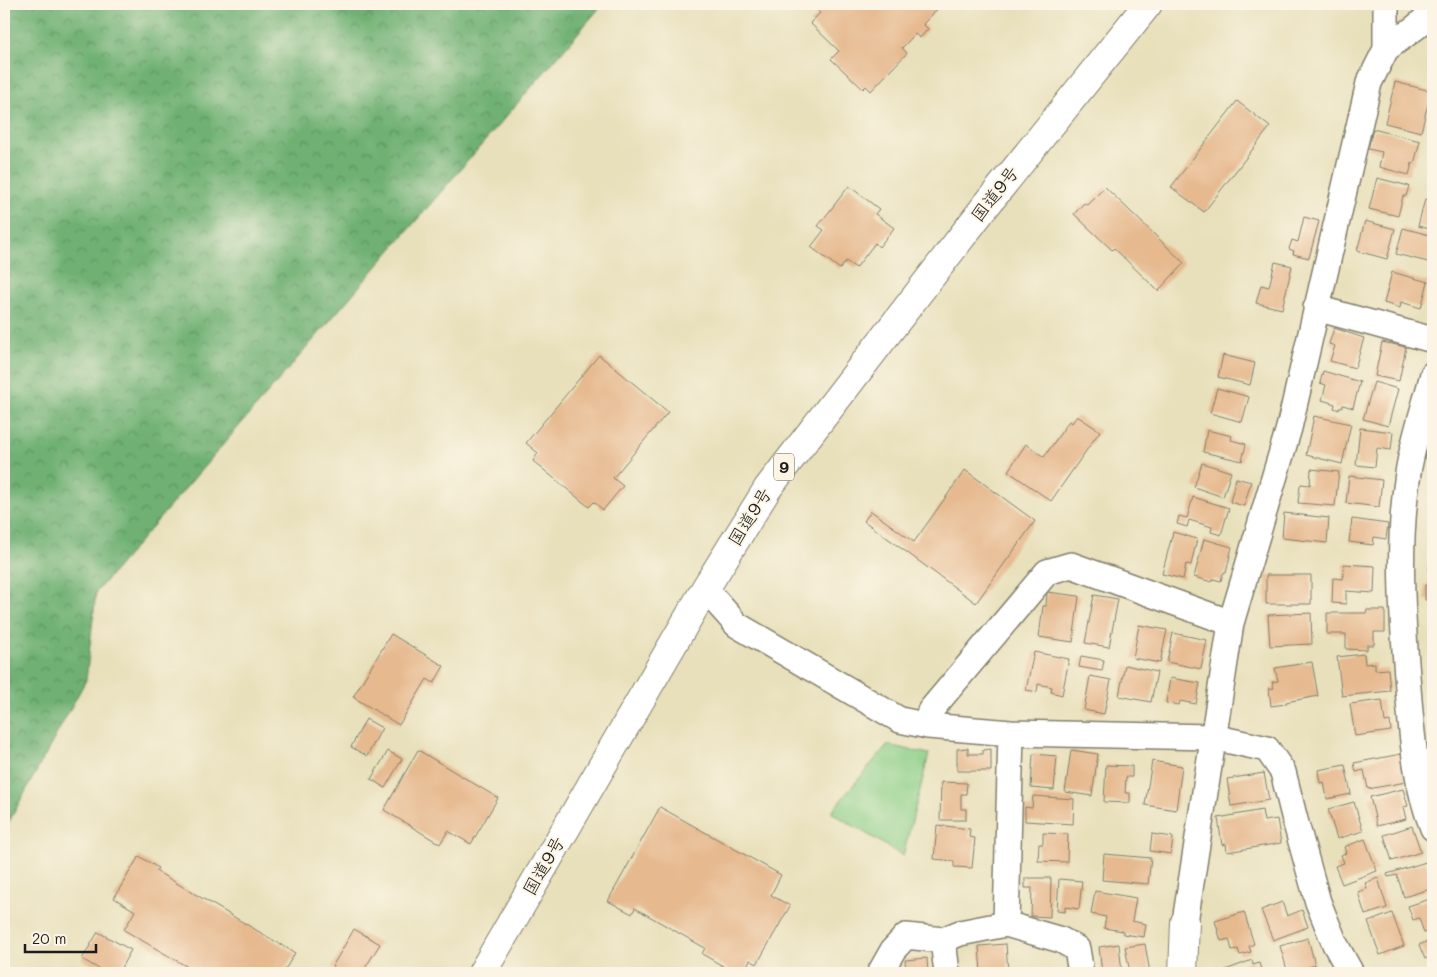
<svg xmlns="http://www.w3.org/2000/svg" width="1437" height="977" font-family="Mali,'Klee One',sans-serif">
  <defs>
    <pattern id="forest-crowns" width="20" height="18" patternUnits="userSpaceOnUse" patternTransform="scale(1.25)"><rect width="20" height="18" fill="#6fb173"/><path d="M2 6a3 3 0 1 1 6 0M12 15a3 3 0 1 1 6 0" fill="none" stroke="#5a8f5e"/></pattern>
  </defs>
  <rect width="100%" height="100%" fill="#fcf5e5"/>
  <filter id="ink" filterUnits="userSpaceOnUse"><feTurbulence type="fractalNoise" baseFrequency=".02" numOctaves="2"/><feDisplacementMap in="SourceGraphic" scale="10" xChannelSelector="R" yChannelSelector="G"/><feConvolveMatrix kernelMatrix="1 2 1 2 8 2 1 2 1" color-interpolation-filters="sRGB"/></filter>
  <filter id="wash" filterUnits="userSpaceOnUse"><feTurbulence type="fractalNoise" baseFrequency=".0096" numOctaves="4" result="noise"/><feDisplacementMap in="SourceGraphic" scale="20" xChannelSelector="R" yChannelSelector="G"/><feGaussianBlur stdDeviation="1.12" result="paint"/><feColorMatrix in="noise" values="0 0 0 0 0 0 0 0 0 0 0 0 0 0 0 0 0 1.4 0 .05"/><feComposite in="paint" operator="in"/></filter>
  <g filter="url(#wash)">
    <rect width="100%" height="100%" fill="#e8e0bb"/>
    <!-- forest -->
    <path fill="url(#forest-crowns)" stroke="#466648" d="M4,4h599l-507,588 -10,88 -82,151z"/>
    <!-- park -->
    <path fill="#8ace86" stroke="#537551" d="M887,745l42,9 -26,102 -72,-44z"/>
    <g id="blocks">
      <!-- building -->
      <path fill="#e6b98f" d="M813,4h129l-19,20 5,5 -8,9 -5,-4 -13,14 5,5 -36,38 -5,-5 -3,3 -32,-30 8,-8 -29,-28 10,-10 -8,-8z
        M1395,82l36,9 -10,41 -36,-9z
        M1237,101l33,26 -66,85 -33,-25z
        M1373,129l47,12 -6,23 -2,-1 -3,12 -30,-8 3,-15 -14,-3z
        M1377,178l32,8 -3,10h-3l-5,20 -29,-7z
        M849,186l30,23 -4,5 19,14 -15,19 -4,-4 -19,25 -10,-7 -6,8 -29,-22 13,-17 -6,-4z
        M1105,187l79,76 -26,28 -44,-43 -2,2 -38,-36 10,-11 3,2z
        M1425,199l8,2v29l-15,-4z
        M1304,217l15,4 -10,37 -16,-4 1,-3 -5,-2 3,-9 6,2z
        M1365,221l30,8 -8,30 -30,-8z
        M1403,228l30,8 -5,26 -32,-8z
        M1275,262l17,4 -10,43 -26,-6 5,-18 8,2z
        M1392,272l36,10 -7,26 -20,-6 -1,6 -16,-5z
        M1334,328l30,10 -9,30 -25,-7 5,-15 -6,-2z
        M1382,342l24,5 -7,34 -24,-5z
        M599,355l69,57 -55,66 10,8 -20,24 -9,-8 -5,5 -56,-46 5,-8 -12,-10z
        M1223,355l32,8 -5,22 -32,-8z
        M1323,371l37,11 -7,26 -10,-3 -1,3h-3v2l-5,-2 1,-4 -13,-4 4,-15 -6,-2z
        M1374,382l24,7 -10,37 -25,-7z
        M1217,388l32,9 -7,25 -32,-9z
        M1077,416l23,15 -49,70 -43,-30 18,-27 18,13 25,-36 3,2z
        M1314,416l37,8 -9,40 -36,-9z
        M1360,428l33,4 -2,18 -14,-2 -2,19 -19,-2z
        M1207,430l25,6 -1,4 15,4 -4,17 -39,-9z
        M1202,463l29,9 -8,25 -29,-10z
        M1311,469l28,3 -4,34 -37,-3 2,-17 1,-2 9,1z
        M965,470l70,51 -59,82 -112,-82 7,-10 43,31z
        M1349,476l33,4 -3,27 -33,-4z
        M1236,478l15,4 -7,24 -14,-4z
        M1193,497l36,11 -8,27 -10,-3 1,-5 -23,-7 -2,7 -10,-3 2,-8 8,2z
        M1284,513l45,5 -2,25 -45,-5z
        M1352,519l36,5 -2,15 -12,-2 -1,8 -24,-3z
        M1173,532l24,7 -6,26 -5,-1 -3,15 -21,-5z
        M1204,539l28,8 -6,26h-3l-2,8 -8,-2 -1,3 -18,-5z
        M1344,564l31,2 -1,27 -28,-2v13l-14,-1 1,-25 10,1z
        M1429,566h4v34h-8v-15h4z
        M1266,575h45v29h-45z
        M1047,592l32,4 -6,46 -34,-5 4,-31h3z
        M1094,595l24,4 -9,48 -24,-4z
        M1367,610h18v22h-11v13h-7v5l-21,-1v-15h-19v-21h39z
        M1311,613l1,31 -42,2 -2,-31z
        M1139,625l28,5 -7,33 -27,-5z
        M1173,633l34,7 -6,29 -34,-7z
        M391,634l53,32 -10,17 -7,-4 -28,46 -46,-28z
        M1034,652l35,7 -7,36 -11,-3 1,-5 -14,-3 -1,8 -11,-2z
        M1364,654l1,10 10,-1v7l13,-1 2,22 -48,5 -5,-39z
        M1081,656l23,4 -2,11 -23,-4z
        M1312,662l6,34 -32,6v2l-15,2 -2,-17 5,-1 -2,-6 6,-1 -3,-13z
        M1125,665l32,7 -6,30 -32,-6z
        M1090,676l21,4 -7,34 -20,-4z
        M1170,678l30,5 -4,21 -16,-3 -1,4 -13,-2z
        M1382,700l3,22 5,-1 1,10 -36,5 -5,-32z
        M366,719l16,9 -15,28 -16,-9z
        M968,748v6h15v-4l8,-1v22h-34v-22z
        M418,750l80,48 -27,46 -23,-13 -8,13 -56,-34z
        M1071,750l27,4 -6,42 -27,-4z
        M388,751l14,8 -17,29 -14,-9z
        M1033,754l24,2 -3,34 -23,-2z
        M1401,754l5,28 -38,7 -4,-19 -8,2 -2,-9z
        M1152,761l30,5 -6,44 -31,-5z
        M1106,765l26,1v11h-6l-1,16h5v10l-26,-1z
        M1345,765l6,29 -24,5 -3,-17 -4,1 -2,-13z
        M1264,773l5,27 -38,6 -4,-27z
        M941,782l26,1 -1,11h-5v15h5v11h-26z
        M1403,789l5,17 -5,1 3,12 -29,7 -7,-29z
        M1033,796l41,3 -1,25 -48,-3v-14l7,1z
        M1354,802l9,29 -26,8 -9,-30z
        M660,807l121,68 -10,20 19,11 -33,58 -7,-4 -7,13h-8l-33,-19 3,-6 -70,-40 -3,6 -24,-13z
        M1262,810l2,11 13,-2 4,24 -54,9 -1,-8 -4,1 -4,-27z
        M937,825l33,4 -1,8 6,1 -3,30 -18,-1v-6l-20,-2z
        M1412,826l9,26 -29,9 -8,-26z
        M1043,833l25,1 -1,28 -29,-1 1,-17h4z
        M1152,834l21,3 -2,17 -21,-3z
        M1365,839l12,32 -35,13 -7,-18 9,-3 -3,-8 5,-2 -2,-6z
        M1104,854l47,4 -3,26 -46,-4z
        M139,856l19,12 -2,3 139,82 -12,20h-85l-74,-43 11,-19 -21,-13z
        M1426,862l7,26 -29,9 -7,-22 -9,2 -1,-3z
        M1025,878h26l-1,39 -19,-1 1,-28h-7z
        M1378,878l9,30 -22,7 -7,-23 9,-3 -2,-6z
        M1059,879l23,2 -3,28 -14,-2v5l-8,-1z
        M1095,891l41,7 -4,23 14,3 -2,13 -21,-3v-3l-19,-3 2,-11 -15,-3z
        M1433,898v32l-9,3 -5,-15 -6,2 -5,-14z
        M1282,902l5,14 15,-6 6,17 -35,13 -12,-30z
        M1244,912l10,32 -5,2 2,6 -11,3 -2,-6 -6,1 -3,-11 -8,2 -6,-20z
        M1392,913l12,33 -24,9 -12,-33z
        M354,929l26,15 -18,29h-20l-10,-6z
        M98,932l33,18 -13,23h-12l-24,-14z
        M1308,938l7,27 -27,8 -8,-27z
        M1433,939v21l-2,-4 -6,3 -6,-14z
        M1006,944l2,29h-27l-2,-27z
        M1119,944l3,29h-20l-3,-26z
        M1145,944l5,29h-20l-5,-26z
        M927,958l1,15h-22l-1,-13z
        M1252,960l1,5 6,-2 3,10h-38l-1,-2z"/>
    </g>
  </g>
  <g filter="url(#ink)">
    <use href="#blocks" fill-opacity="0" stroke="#827e6c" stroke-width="1"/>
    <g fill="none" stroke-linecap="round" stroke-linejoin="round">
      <!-- street casing -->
      <g stroke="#827e6c" stroke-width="28">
        <path id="street" d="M1386,49l30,-22 17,-15
          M1316,308l117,32
          M1433,374c-8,32 -20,66 -25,99 -11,71 -6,143 0,215 4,47 7,96 25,140
          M705,589l32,36 163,95 28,6 83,7 202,4 54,12 16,23 12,48 23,82 17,42 16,29
          M928,726l2,-15 117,-139 24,-7 160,58
          M1185,922l46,-299 58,-195 80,-345 17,-34v-45
          M1006,924l5,-191
          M880,973l13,-23 13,-14 37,4
          M947,973l-4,-33 17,-7 46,-9 55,16 16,9 4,24"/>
      </g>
      <!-- secondary casing -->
      <g stroke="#827e6c" stroke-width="30">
        <path id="secondary" d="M1183,973l2,-51"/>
      </g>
      <!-- highway casing -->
      <g stroke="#827e6c" stroke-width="30">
        <path id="highway" d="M482,973l223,-384 63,-101 216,-280 164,-204"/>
      </g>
      <!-- street -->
      <use href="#street" stroke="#fff" stroke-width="25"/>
      <!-- secondary -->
      <use href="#secondary" stroke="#fff" stroke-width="28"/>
      <!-- highway -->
      <use href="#highway" stroke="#fff" stroke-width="28"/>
    </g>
  </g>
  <g text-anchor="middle" stroke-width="4" stroke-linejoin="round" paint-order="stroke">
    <!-- shield labels -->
    <rect fill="#fcf5e5" stroke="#5f5d58" stroke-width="1" x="774" y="453.5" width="20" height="27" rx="4"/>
    <g font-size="16" font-weight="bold" fill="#1c1c1c">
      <text x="784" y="473">9</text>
    </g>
    <!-- street labels -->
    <g font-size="18" fill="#1c1c1c" stroke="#fcf5e5">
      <text transform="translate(995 194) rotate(-52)" y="6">国道9号</text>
      <text transform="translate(750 517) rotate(-58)" y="6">国道9号</text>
      <text transform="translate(544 866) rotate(-60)" y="6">国道9号</text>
    </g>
  </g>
  <!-- margin -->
  <rect width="1437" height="977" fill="none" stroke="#fcf5e5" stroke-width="20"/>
  <!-- scale -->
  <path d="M25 944v8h71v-8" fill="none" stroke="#1c1c1c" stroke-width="2.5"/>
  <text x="32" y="944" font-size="15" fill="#1c1c1c" stroke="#fcf5e5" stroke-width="4" paint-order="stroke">20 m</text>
</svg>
